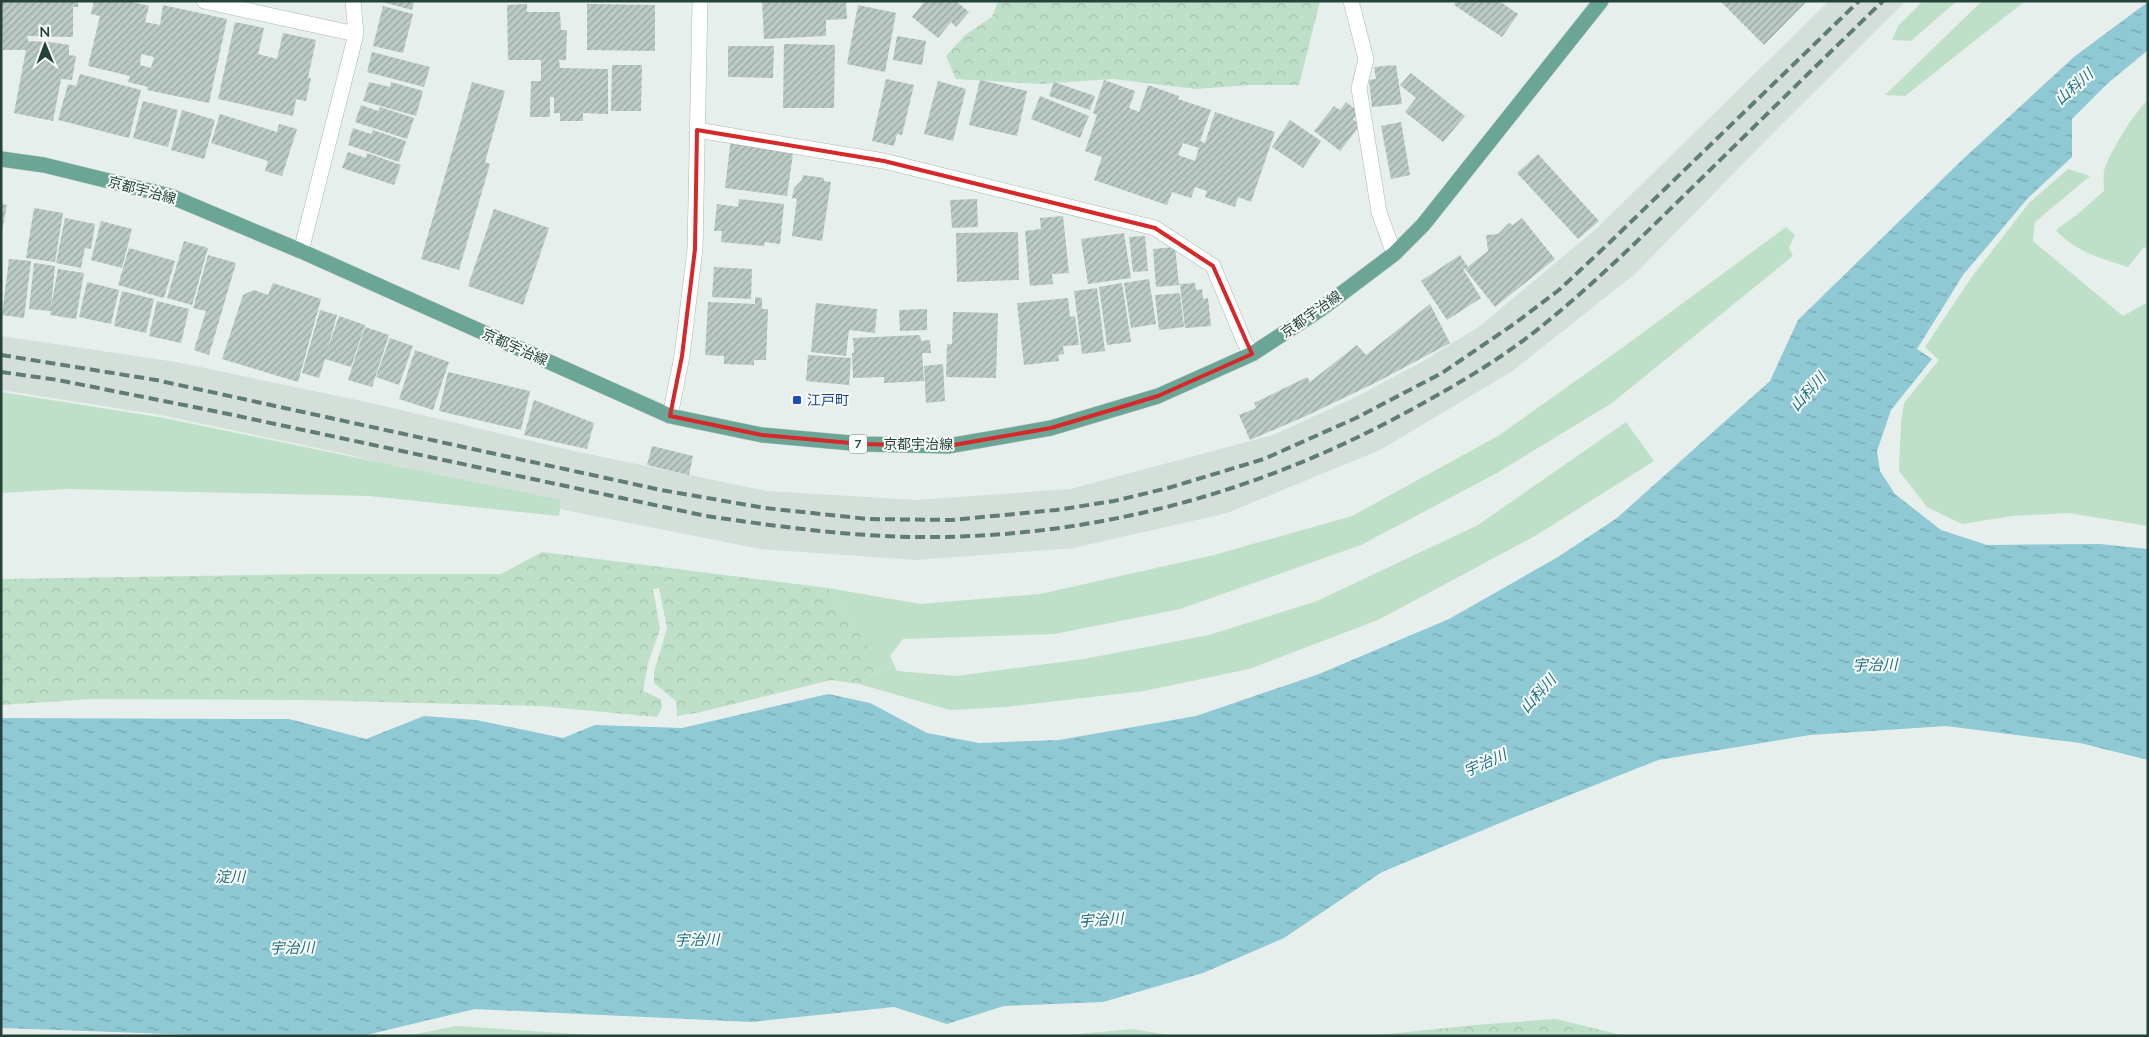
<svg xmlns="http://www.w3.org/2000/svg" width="2149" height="1037" font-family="Lato,'Noto Sans JP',sans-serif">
  <defs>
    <pattern id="forest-crowns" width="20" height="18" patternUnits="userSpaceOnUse" patternTransform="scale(1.25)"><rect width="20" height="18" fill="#bfe0c8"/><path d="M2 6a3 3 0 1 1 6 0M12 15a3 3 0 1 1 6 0" fill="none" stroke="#a4c1ad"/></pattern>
    <pattern id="water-ripples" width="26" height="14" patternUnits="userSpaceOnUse" patternTransform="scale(1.25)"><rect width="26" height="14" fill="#8ec9d4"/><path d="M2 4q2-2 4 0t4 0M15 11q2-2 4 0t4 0" fill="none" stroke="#74a5ad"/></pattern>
    <pattern id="building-hatch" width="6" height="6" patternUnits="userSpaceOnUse" patternTransform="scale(1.25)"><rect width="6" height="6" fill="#bbcac4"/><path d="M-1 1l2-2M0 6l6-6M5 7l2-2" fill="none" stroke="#98a6a0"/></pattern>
  </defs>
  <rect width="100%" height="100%" fill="#e6efeb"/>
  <!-- built -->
  <path fill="#d4dfda" d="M1829,1h77l-128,127 -144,147 -123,97 -131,78 -153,63 -153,35 -158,12 -156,-11 -196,-39 -214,-55 -189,-40 -160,-25v-54l175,26 195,41 203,48 193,40 149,9 154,-11 203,-54 79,-36 68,-36 60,-37 116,-97z"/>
  <!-- green -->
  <path fill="#bfe0c8" d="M1923,1h34l-46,40 -19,-1 6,-14z
    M1982,1h43l-120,95 -20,-1z
    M2148,100v149l-4,-2 -16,20c-26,-8 -54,-16 -72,-37l22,-16 26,-23c0,-6 -1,-14 0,-20 4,-16 31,-60 44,-71z
    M2068,169l22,7 -55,46 -2,19 90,75 25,-14v224l-79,-13 -57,3 -50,8 -35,-17 -28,-36 2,-49 3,-19 35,-43 -14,-13 46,-69 58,-75z
    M1786,227l9,8 -6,13 4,8 -181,147 -115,70 -136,72 -181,64 -126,25 -151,5 -13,17 7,15 59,5 128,-17 125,-24 108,-34 161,-76 148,-103 28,39 -119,75 -157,84 -129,49 -105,22 -139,16 -55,3 -91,-26 23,-15 -54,-81 92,16 120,-10 174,-39 138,-39 146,-80 124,-88z
    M1,392l163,26 397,82 -2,16 -190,-20 -302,-7 -66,4z
    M456,1026l152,10h-201z
    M1132,1029l43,7h-117z"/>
  <!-- forest -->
  <path fill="url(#forest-crowns)" d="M998,1h322l-21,84h-50l-53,4 -83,-10 -73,5 -84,-5 -10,-23 19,-21 27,-18z
    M542,552l286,36 55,80 -24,16 -28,-4 -130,32 -24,4 -1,-15 -22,-18v-11l13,-44 -8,-40 -6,1 7,40 -12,34 -5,28 18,8 1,9 -5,9 -118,-11 -235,-6 -212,-1 -91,6v-126l311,-5h189z
    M1556,1019l69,17h-256l106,-11z"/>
  <!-- water -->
  <path fill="url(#water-ripples)" d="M2148,2v48l-41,34 -35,35v38l-44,41 -65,77 -46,74 15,10 -41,51 -14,41 3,20 15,23 46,36 46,15 113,-1 48,5v211l-68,-17 -134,-17 -136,9 -152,25 -146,58 -130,54 -98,66 -81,35 -100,29 -99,4 -57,18 -53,-17 -143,15 -276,-13 -113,27h-136l-225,-8v-310l288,1 77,20 58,-23 52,4 87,18 32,-13 87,3 146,-34 42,9 57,30 52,10 80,-3 137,-24 123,-42 130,-55 109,-62 59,-39 153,-137 28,-61 163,-159 114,-105z"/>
  <!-- building -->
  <path fill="url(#building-hatch)" fill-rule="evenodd" d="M1,1h77v6h-5v30l-46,-1 1,5 21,1 20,3v10l7,1 -4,24 -11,-1 -8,42 -39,-8 12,-63h-23z
    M94,1h34l21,5 -4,16 15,3 3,-20 64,14 -18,84 -62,-13 1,-3 -20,-5 2,-6 -42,-10 12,-50 -9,-2zM141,54l13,3 -3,11 -11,-3z
    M379,1h35l-2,9z
    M762,1h84l1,18 -21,1v16l-62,3z
    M925,1h31l13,11 -13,15 -5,-5 -13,16 -26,-21z
    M1456,1h43l19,13 -16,23 -48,-32z
    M1720,1h87l-43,44z
    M527,4v8h33l1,18h6l-1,30h-7l1,8 48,1v45l-25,-1v8h-23v-8h-6v-16h-4v20h-20l1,-36h10v-21h-33l-1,-55z
    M587,4l68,1v46l-68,-1z
    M858,5l38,8 -11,59 -38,-8z
    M383,6l30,8 -10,39 -30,-7z
    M235,22l29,6 -6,26 19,5 6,-26 33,7 -8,38h3l-5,23 -10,-2 -3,17 -75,-17z
    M897,36l29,5 -4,24 -29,-5z
    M784,44l51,1 -1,63h-51z
    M728,46h46l-1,32 -45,-1z
    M372,52l58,15 -6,20 -57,-15z
    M612,65h30l-1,46h-30z
    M1396,65l6,39 -30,3 -3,-27 7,-1 -2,-12z
    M1411,73l54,43 -22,26 -38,-30 11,-14 -16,-13z
    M80,74l61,16 -12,48 -71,-18 10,-36 8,2z
    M886,79l28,6 -12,50 -5,-1 -3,12 -22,-5z
    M980,80l47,11 -10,45 -48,-11z
    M1104,80l31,11 -6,17 10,4 9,-27 31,11 -1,3 33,11 -11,31 5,2 10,-31 60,20 -24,70 -13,-5 -3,10 -30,-10 2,-6 -12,-4 -4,11 -19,-6 -5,13 -73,-25 8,-23 -17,-6 12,-36 -4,-2zM1183,143l16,5 -4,13 -17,-6z
    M938,81l28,8 -13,52 -29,-7z
    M369,82l21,5 1,-5 32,9 -7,25 -53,-15z
    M472,82l33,9 -20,71 5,2 -31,106 -38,-11z
    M1054,82l41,14 -5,14 -41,-14z
    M1040,96l49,20 -9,22 -49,-19z
    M143,101l35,9 -10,37 -35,-9z
    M1346,102l13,10 -6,7 7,6 -20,26 -26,-20 20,-25 6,4z
    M361,105l17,6 2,-4 34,11 -7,21 -52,-17z
    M182,110l33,10 -11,39 -33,-9z
    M220,114l57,18 2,-8 18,5 -15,47 -17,-5 3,-10 -57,-18z
    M1290,120l31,21 -18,27 -31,-21z
    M1401,122l9,53 -19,4 -10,-53z
    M353,128l18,6 2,-4 33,11 -7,21 -51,-17z
    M731,138l63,9 -7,49 -62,-8z
    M348,152l18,6 1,-5 34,12 -7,20 -52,-17z
    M1538,154l61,67 -21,18 -61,-66z
    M803,175l21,3v3l7,1 -9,59 -30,-5 5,-37 -5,-1 2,-10 8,-8z
    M739,199l45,5 -4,40 -15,-2 -1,4 -43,-4 1,-11h-8l3,-27 21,3z
    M977,199l1,28 -26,1 -2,-28z
    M1,204l6,1 -5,26h-1z
    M34,208l29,5 -8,49 -29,-4z
    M494,209l55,19 -26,77 -55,-19z
    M1063,216l6,57 -17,1 1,10 -23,2 -5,-55 16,-2 -1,-11z
    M65,218l30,6 -4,25 -6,-1 -4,20 -25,-5z
    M1522,218l33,41 -60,48 -30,-38 23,-18 -2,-16 12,-1 11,-11 4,2z
    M101,221l31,8 -10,39 -31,-8z
    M1018,232l1,48 -62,2 -1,-49z
    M1124,233l7,45 -43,6 -7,-45z
    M1145,236l3,35 -15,1 -4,-35z
    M184,241l24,7 -16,57 -25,-7z
    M1175,247l4,38 -23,2 -3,-38z
    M129,248l46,13 -11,37 -46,-13z
    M208,255l28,8 -27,92 -15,-5 12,-39 -13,-3z
    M1460,255l8,12 -5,2 18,29 -34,22 -26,-39z
    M9,259l22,2 -7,57 -22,-3z
    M34,263l21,3 -4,41 7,-38 26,4 -8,46 -26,-4 1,-4 -22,-2z
    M714,267l38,2 -1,30 -39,-2z
    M1149,279l7,45 -25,4 -7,-45z
    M87,282l32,8 -8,34 -32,-7z
    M273,283l48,16 -23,83 -76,-23 21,-64 11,-5 14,5z
    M1122,283l9,59 -24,3 -8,-58z
    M1195,283l1,7 6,-1 1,10 5,-1 3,28 -26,2 -5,-44z
    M1097,288l8,63 -23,3 -8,-63z
    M122,291l32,8 -8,34 -32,-7z
    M1180,293l4,34 -25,3 -4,-35z
    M755,297l7,1v11h6l-2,51h-12v5l-30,-1v-8l-19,-1 3,-53 47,2z
    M1068,298l2,19 5,-1 4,29 -16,1 1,8 -6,1 1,6 -35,4 -7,-62z
    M157,301l32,8 -8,34 -32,-7z
    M816,303l61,6 -2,24 -26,-3 -3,26 -35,-4z
    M1430,304l20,39 -73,39 -71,34 -56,24 -11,-25 17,-7 -2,-5 53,-26 3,5 47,-37 9,10z
    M927,309v21l-27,1 -1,-21z
    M320,310l17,5 -10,36 12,-35 26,9 -14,42 -26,-8 -6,19 -17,-5z
    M953,312l45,1 -2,65 -50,-1 1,-33h5z
    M365,327l24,8 -17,52 -24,-7z
    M920,335l1,6 9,-1 1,13h-9l2,28 -40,2v-6l-31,1 -1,-25h2l-1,-15z
    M390,338l23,8 -14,39 -23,-8z
    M415,350l34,12 -16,48 -34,-11z
    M808,355l43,3 -2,27 -43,-4z
    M943,364l2,37 -19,2 -2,-37z
    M448,372l82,19 -9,39 -82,-19z
    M534,400l60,23 -7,26 -63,-14z
    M652,446l41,10 -4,19 -42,-10z"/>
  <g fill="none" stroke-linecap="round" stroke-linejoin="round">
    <!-- minor casing -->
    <g stroke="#a8b8b2" stroke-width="16">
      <path id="minor" d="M204,1l152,33
        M1351,1l15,58 -7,29 20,124 15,42
        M697,130l187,31 271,67 58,38 31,75 8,13
        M301,251l55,-217 -3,-33
        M670,416l12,-60 13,-107 5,-248"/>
    </g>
    <!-- major casing -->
    <g stroke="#c2cac8" stroke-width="16">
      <path id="major" d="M1,159l43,6 126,31 131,55 369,165 92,19 100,9 86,2 103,-18 107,-32 94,-42 69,-45 73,-55 29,-29 178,-224"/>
    </g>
    <!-- minor -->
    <use href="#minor" stroke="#fff" stroke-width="15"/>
    <!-- major -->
    <use href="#major" stroke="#6aa596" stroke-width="15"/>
    <!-- rail -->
    <path stroke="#5f7d75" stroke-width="4" stroke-dasharray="10 5" stroke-linecap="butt" d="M1,355l155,25 505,110 104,18 103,11 84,1 104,-10 58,-9 54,-13 96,-29 92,-41 86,-45 72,-49 45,-34 48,-45 252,-244
      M1,372l57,8 161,32 487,104c69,10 139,20 210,21 172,2 338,-42 489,-124 50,-27 100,-56 143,-92 56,-46 108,-98 160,-149 58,-57 116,-114 175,-171"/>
  </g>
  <!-- marked area -->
  <path fill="none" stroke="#d62828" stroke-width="4" stroke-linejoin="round" d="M697,130l187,31 271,67 58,38 39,88 -94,42 -107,32 -103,18 -86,-2 -100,-9 -92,-19 12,-60 13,-107z"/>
  <!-- markers -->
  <rect fill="#1a4fb4" stroke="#f7fbf9" stroke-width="2" x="792" y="395" width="10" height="10" rx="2.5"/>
  <g text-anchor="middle" stroke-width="4" stroke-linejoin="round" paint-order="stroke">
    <!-- shield labels -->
    <rect fill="#f7fbf9" stroke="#637a73" stroke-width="1" x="849" y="434.5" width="18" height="19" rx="4"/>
    <g font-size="12" font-weight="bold" fill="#24423a">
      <text x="858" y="448">7</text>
    </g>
    <!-- street labels -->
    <g font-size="14" fill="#24423a" stroke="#f7fbf9">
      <text transform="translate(142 190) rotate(15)" y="5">京都宇治線</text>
      <text transform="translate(1311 314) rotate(-35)" y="5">京都宇治線</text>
      <text transform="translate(515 347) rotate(24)" y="5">京都宇治線</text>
      <text x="918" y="449">京都宇治線</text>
    </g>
    <!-- transit labels -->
    <g font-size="14" fill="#164399" stroke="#f7fbf9" text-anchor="start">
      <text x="807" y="405">江戸町</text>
    </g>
    <!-- water labels -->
    <g font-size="15" font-style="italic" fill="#1c6f80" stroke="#f7fbf9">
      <text transform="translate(2074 87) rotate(-42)" y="5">山科川</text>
      <text transform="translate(1808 392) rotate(-48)" y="5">山科川</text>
      <text transform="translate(1875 665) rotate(-1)" y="5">宇治川</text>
      <text transform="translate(1538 694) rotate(-48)" y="5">山科川</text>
      <text transform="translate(1485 763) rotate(-24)" y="5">宇治川</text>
      <text x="230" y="882">淀川</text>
      <text transform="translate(1101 920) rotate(-4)" y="5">宇治川</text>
      <text transform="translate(697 940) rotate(-1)" y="5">宇治川</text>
      <text transform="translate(292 948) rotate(-1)" y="5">宇治川</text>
    </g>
  </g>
  <!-- border -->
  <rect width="2149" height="1037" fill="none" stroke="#24423a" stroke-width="5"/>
  <!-- north arrow -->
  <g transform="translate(45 45) rotate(359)" stroke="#f7fbf9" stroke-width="4" paint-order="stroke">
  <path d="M0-4L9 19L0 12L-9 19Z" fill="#24423a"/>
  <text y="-8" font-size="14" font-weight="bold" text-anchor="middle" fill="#24423a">N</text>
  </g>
</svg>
